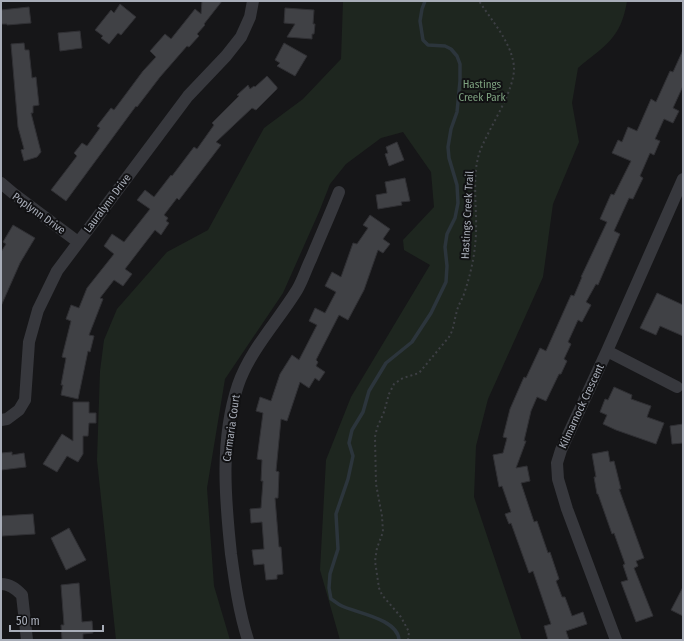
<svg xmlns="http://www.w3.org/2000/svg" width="684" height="641" font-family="'Fira Sans Condensed',sans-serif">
  <rect width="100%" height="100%" fill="#161618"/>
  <!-- green -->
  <path fill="#1e261f" d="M343,1h284c-6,38 -22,44 -49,67l-6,35 7,39 -26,62 -10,73 -55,122 -12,47 -2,51 48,143h-182l-20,-70 6,-110 25,-63 79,-132 -26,-15 -1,-10 31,-33 -3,-35 -28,-40 -22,6 -35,26 -16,20 -11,28 -36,81 -58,86 -18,109 7,98 16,54h-114l-19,-180 3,-89 4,-31 13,-31 50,-57 41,-22 56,-102 39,-29 38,-40z"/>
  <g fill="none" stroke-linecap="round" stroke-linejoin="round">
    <!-- stream -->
    <path stroke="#2c353c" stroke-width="3.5" d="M399,640c-1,-21 -42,-27 -57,-34 -4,-1 -7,-5 -11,-7l-2,-11 1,-14 8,-25 -2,-35 12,-35 5,-23 -4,-13 3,-13 11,-18 6,-21 17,-28 26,-21 19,-29 15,-31 1,-16 -2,-19 2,-13 8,-16 3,-15 -1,-18 -8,-27 -1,-11 3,-18 6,-17 3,-31v-17l-3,-8 -6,-7 -6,-3 -17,-1 -5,-5 -3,-19 2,-12 3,-8"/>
  </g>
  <!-- building -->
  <path fill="#404145" stroke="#303034" d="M202,1h20l-18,23 1,1 -8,9 2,2 -10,11 -2,-1 -27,31 -23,30 -1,-1 -70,95 -15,-11 26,-34 -3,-3 8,-10 5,3 13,-18 -3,-2 14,-18 3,2 29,-39 13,-14 -6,-6 15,-17 6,5 24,-30 6,5z
    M120,4l16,13 -15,18 -3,-2 -9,11 -8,-6 2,-2 -8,-6 16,-20 3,3z
    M29,7l2,16 -24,2v-1h-6v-14z
    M285,8l29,2 -1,14h2l-1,10h-2v5l-25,-2 8,-13 -11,-1z
    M80,31l2,17 -22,3 -2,-18z
    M24,43l1,7h4l3,28 4,-1 3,28 -6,1v7h-2l10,39 -4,5 -13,4 -3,-11 3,-1 -6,-22 -7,-83z
    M284,43l23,13 -12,20 -18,-10 3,-3 -5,-3z
    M683,50v36l-10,22 6,3 -6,12 -9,-4 -9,20 5,2 -6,14 -4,-2 -10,23 3,2 -10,21 -4,-1 -15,33 6,3 -22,51 -2,-1 -10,18 5,3 -9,17 -4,-2 -10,22 3,2 -7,15 3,2 -6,13h-2l-13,27 -9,-4 -6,14 -7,30h2l-10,27 11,-2 3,15 -9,2 13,39 3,-1 11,32 2,-1 9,27 -3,2 6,16h3l7,19 11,-4 4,12 -21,7 3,9h-21l-4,-14 7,-2 -18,-53 -4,2 -18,-50 -2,1 -4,-10 6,-2 -9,-26 -3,1 -6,-32 10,-2 4,-15 -4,-1 7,-28 14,-32 2,1 14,-30 6,3 25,-56 3,1 8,-19h-1l26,-55 -7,-3 11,-25 3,1 17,-34 -19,-8 6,-13 4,2 6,-15 9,4 14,-32 5,3 14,-31 3,1z
    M267,76l10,11v2l-21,21 -4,-2 -36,34 5,3 -42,55 -2,-2 -13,17 4,3 -2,3 3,2 -8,12 -6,-5 -30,39 7,5 -9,12 -9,-6 -14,18 3,1 -14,36 5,1 -4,16 -2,-1 -10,48 -17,-4 2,-10h-2l5,-27 -4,-1 9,-36 -5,-2 5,-14 8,3 8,-20 27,-34 -10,-8 8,-12 12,8 26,-33 -13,-9 8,-10 9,7 17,-22 1,1 22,-29 3,2 17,-24 -2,-2 27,-27 -2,-1 11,-10 2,4 4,-3 1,1z
    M397,142l7,18 -15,6 -4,-12 3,-1 -2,-6z
    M405,178l5,23 -9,1 1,3 -24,4 -2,-14 11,-2 -2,-11z
    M370,215l20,14 -7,10 7,5 -7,9 -5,-3 -14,40 -16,30 -9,-5 -21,41 -2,4 2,2 -2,4 9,6 -6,9 -4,-3 -6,10 -9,-6 -13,39 -6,-2 -5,52 3,1 -1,26h-3l4,49h2l2,27 -6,1v4l-11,1 -2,-16 -10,1 -2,-15 12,-1 -2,-27 -11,1 -1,-14 11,-1 2,-27h-2l1,-21 -5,-1 6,-46 -7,-2 4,-14 11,4 9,-27 12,-19 7,5 18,-35 -8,-4 6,-13 10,5 11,-21 -11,-6 7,-14 9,5 12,-34 4,1 11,-16 -5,-3z
    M13,225l22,13 -15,25 -19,43v-54l5,-8 -3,-2z
    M657,293l26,12v31l-23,-10 -4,9 -16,-7z
    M614,387l18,8 -1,4 20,7 -4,11 17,6 -8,21 -40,-14 -13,-6 4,-9 -7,-3 5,-13 3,1z
    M73,402h16v11h7v10h-7l-1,13h-5v18l-5,8 -11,-6 -10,16 -14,-8 19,-30 11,7z
    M683,424v19l-11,1 -2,-18z
    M608,451l2,11 4,-1 7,28h-2l25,69 -8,3 2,5 -4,2 19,48 -17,6 -15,-40 7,-2 -5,-15 2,-1 -11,-31 -2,1 -14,-40h-1l-3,-17h2l-4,-23z
    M12,452v3l12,-2 2,14 -25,3v-17z
    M33,514l2,20 -33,2 -1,-20z
    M69,528l17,32 -20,10 -15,-32z
    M79,583l3,39 10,-1 1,12 -10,1v6h-21l-1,-15h3l-3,-40z
    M683,587v29l-12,-6z"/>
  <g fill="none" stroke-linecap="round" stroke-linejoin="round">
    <!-- path -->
    <path stroke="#3d3f44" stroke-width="2" stroke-dasharray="2 3" stroke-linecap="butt" d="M408,640l1,-8 -8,-15 -19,-22 -3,-7 -4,-27 2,-13 6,-16 -1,-16 -6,-32 -1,-47 2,-9 7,-16 5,-18 5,-10 9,-6 16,-5 30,-36c5,-8 5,-17 8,-26 1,-6 5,-11 7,-17 7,-21 11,-39 12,-61 1,-25 -4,-56 3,-79 8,-24 36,-62 35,-87 -2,-24 -22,-46 -35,-66"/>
    <!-- minor -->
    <path stroke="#37383d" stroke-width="12" d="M1,183l13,11 64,48
      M607,351l70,36
      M1,420l6,-1 12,-9 6,-10 4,-58 9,-32 19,-39 131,-175 38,-40 15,-19 9,-20 3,-16
      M1,584c9,0 15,5 21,11l5,45
      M248,640c-9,-28 -13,-57 -17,-86 -6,-56 -11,-115 7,-169 12,-35 40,-64 59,-95 6,-10 9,-21 14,-31 9,-22 19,-44 28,-67
      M616,640l-49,-131 -9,-30 -1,-16 4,-13 46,-99 76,-172"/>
  </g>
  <g text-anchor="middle" stroke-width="4" stroke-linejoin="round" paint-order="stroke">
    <!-- park labels -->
    <g font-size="11" fill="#7fa381" stroke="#111113">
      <text x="482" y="88">Hastings<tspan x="482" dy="13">Creek Park</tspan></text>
    </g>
    <!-- street labels -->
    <g font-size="11" fill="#a8adb8" stroke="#111113">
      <text transform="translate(107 203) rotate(-53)" y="4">Lauralynn Drive</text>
      <text transform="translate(39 213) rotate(36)" y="4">Poplynn Drive</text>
      <text transform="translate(467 215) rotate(-87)" y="4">Hastings Creek Trail</text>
      <text transform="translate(581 406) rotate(-65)" y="4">Kilmarnock Crescent</text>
      <text transform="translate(231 428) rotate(-82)" y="4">Carmaria Court</text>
    </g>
  </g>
  <!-- border -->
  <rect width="684" height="641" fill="none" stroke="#a8adb8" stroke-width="4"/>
  <!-- scale -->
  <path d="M10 625v6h93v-6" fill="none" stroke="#a8adb8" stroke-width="2"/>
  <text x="16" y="625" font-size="12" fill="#a8adb8" stroke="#111113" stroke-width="3" paint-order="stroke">50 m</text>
</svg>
